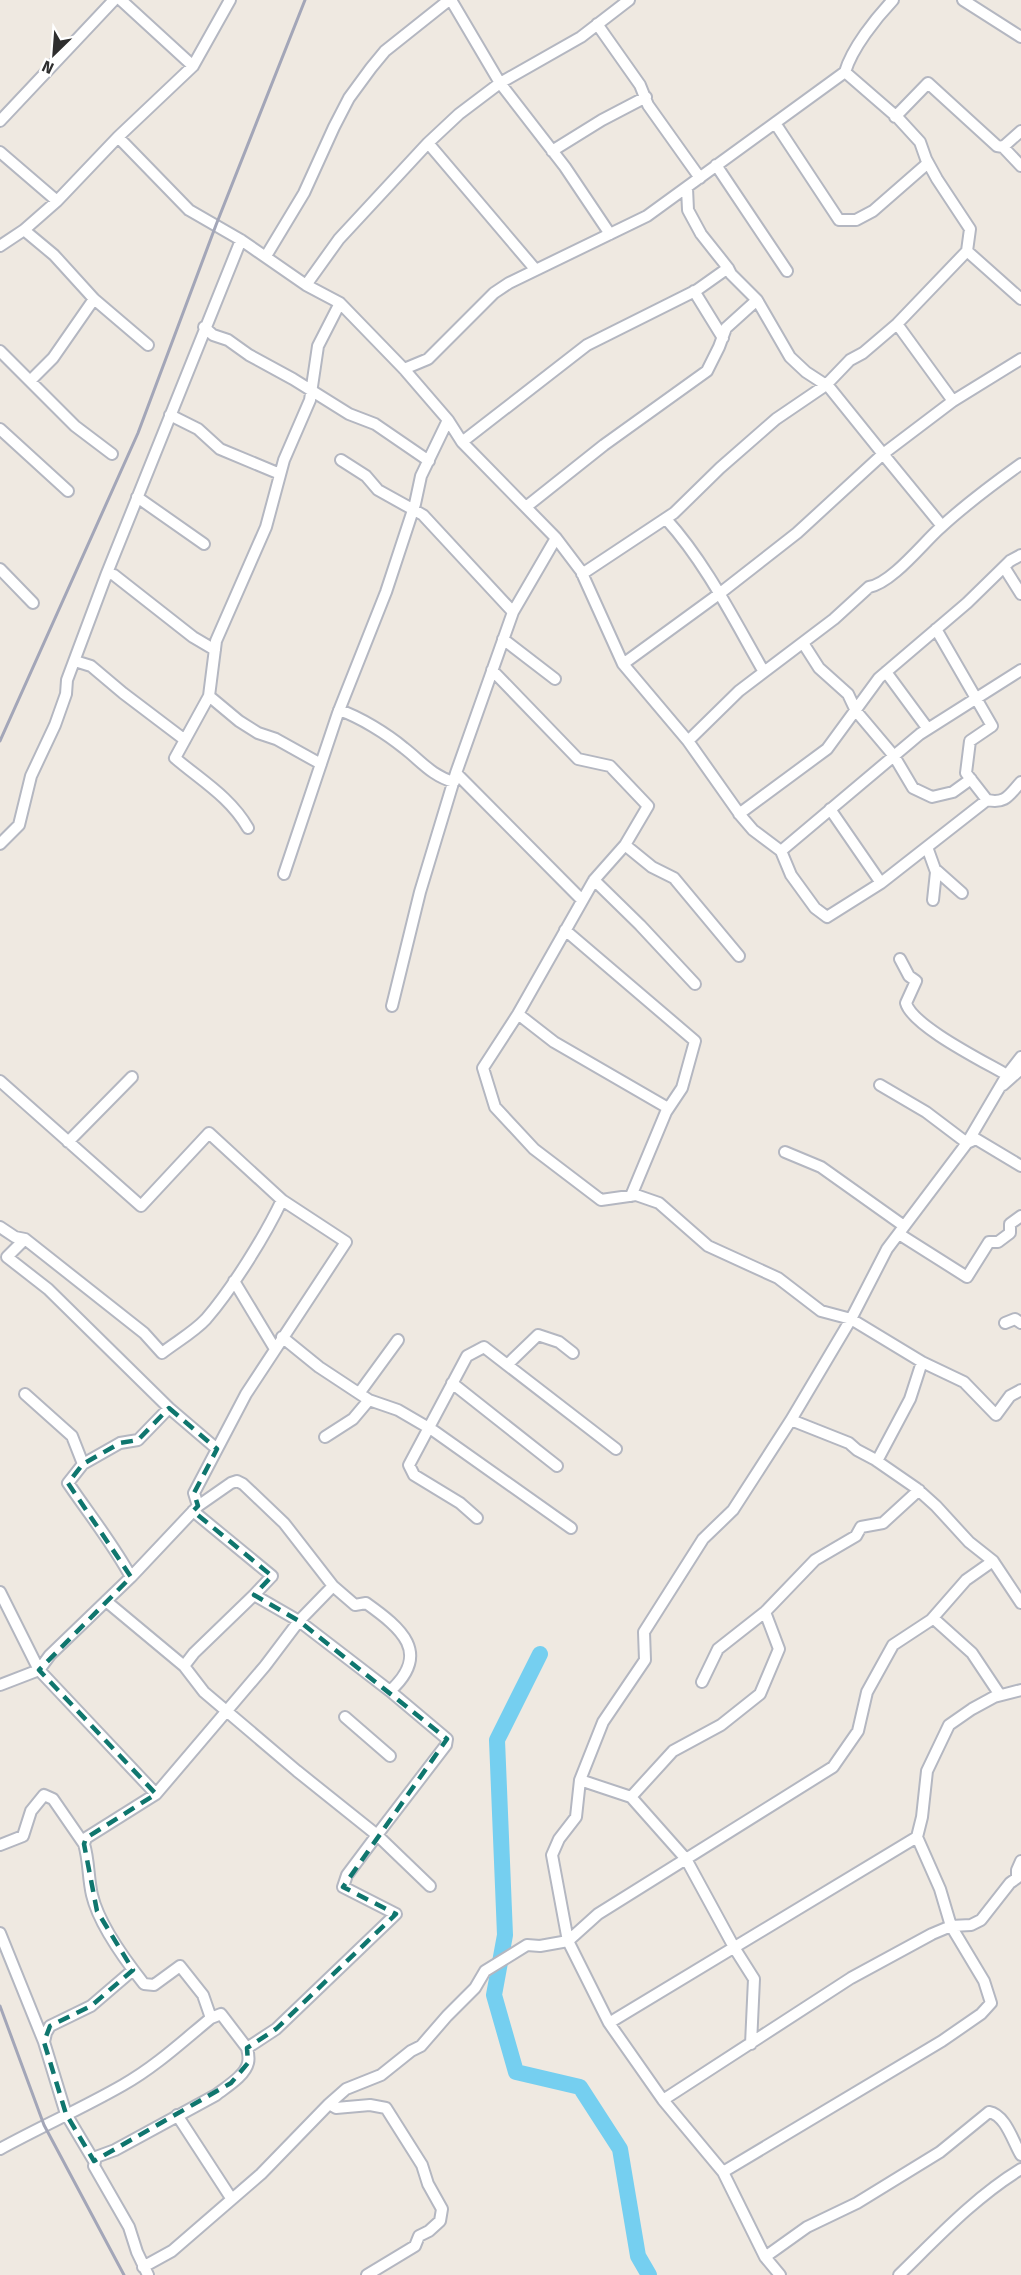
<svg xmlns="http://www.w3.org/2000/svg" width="1021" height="2275" font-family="'Fira Sans',sans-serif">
  <rect width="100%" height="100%" fill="#efe9e1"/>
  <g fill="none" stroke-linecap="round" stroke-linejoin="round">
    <!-- river -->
    <path stroke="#75cff0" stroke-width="16" d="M540,1654l-43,86 8,195 -11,60 22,77 64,15 40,62 18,107 11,19"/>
    <!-- minor casing -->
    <g stroke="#b4b7c1" stroke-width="14">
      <path id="minor" d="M121,0l72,66
        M451,0l49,83 65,84 45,67
        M963,0l58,37
        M597,24l43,61 8,20 52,73
        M895,117l33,-34 69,63 6,1 18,-16
        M0,121l114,-121
        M775,123l64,97h17l17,-9 55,-48
        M118,137l71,73 52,30 65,45 34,18 64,66 44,51 14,22 94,96 25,33 42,93 65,77 53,75 12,14 28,21 10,24 24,33 12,9 54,-34 106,-83
        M428,143l107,126
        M1003,147l18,19
        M552,151l50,-31 44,-23
        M0,152l57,49
        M716,165l71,106
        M687,188l1,22 13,24 27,34 3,6 26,26 33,57 16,15 23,15 54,67 70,-53 68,-42
        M24,230l30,25 40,44 54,46
        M0,246l24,-16 33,-29 61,-64 75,-71 37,-66
        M967,251l54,48
        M266,256l38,-63 30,-66 15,-29 22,-30 14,-17 64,-51
        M306,285l33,-46 89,-96 31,-29 41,-31 81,-46 48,-37
        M694,291l29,47
        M897,324l56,77
        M204,327l9,8 15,5 21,15 44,24 56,35 26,10 54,37
        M0,351l75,75 37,28
        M404,369l24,-10 66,-66 15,-10 138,-67 198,-144
        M30,381l23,-23 41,-59
        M170,415l28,14 22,20 60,25
        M0,429l68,62
        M462,442l125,-97 110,-55 31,-22
        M341,460l25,16 12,14 45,25 90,97
        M137,497l67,47
        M526,507l78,-62 103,-74 12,-24 7,-19 31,-28
        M666,519c40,44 68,101 98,153
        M1004,567l17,27
        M0,569l33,34
        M107,573l7,2 79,62 22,13
        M582,574l92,-61 46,-45 56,-49 50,-34 24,-25 13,-7 34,-29 70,-73 3,-22 -33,-50 -11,-20 -6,-17 -22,-24 -53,-46c7,-24 31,-54 48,-72
        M936,629l56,97 -22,15 -4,32 21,27c19,4 22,-5 34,-18
        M503,639l52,40
        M803,643l16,25 29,26 8,17 38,45 19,32 19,9 21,-5 18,-13
        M75,661l16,5 32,27 62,47
        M623,664l96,-70 78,-61 86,-79 59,72
        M492,670l86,89 32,7 38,40 -23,39 -31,35 -76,134 -35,54 12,39 39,42 67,51 35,-5 23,8 49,43 70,32 43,33 30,8 71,43 42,20 32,33 14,-19 11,-6
        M886,672l42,57
        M209,696l30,25 19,12 18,6 45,25
        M339,710c21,7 48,24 65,38 17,13 28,28 50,34
        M688,741l51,-50 95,-72 35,-32c23,-4 54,-44 71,-59 26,-24 53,-44 81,-64
        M456,773l126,127
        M830,809l51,74
        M739,814l88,-65 52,-71 88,-75 43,-42 11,-6
        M248,828c-18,-31 -46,-47 -73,-70l34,-62 7,-55 50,-114 18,-67 26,-60 8,-54 22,-43
        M0,844l19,-19 12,-49 24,-51 11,-31 1,-14 40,-107 134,-333
        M625,845l27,22 22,11 65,78
        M927,847l9,25 -3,28
        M781,851l139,-117 101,-64
        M935,869l27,24
        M284,874l54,-161 48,-121 29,-88 6,-28 27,-56
        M594,880l46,45 55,59
        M565,930l130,111 -13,47 -16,24 -35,84
        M392,1006l28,-114 36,-119 57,-161 43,-74
        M518,1014l36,28 114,66
        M1007,1075l14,-18
        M0,1081l141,125 68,-73 73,67c-17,36 -50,89 -76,119 -12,13 -30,23 -44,34l-18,-20 -119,-94 -10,-2 -15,-10
        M880,1085l46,27 41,31 9,-4 45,27
        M1003,1085l18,-16
        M68,1142l64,-65
        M785,1152l36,15 83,59
        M899,1234l68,43 22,-35h9l12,-9v-9l11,-8
        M25,1239l-18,18 41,32 121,119 48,41
        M234,1281l41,68
        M1005,1323l10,-4 6,4
        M282,1337l37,30 50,33 29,10 36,21 137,97
        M507,1365l31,-30 21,7 14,11
        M452,1383l105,83
        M360,1392l38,-52
        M25,1394l47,42 11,28 -15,19c21,31 45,61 63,94
        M791,1420l60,-101 36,-70 80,-106 40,-68c-22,-13 -95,-49 -101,-72l10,-22 -7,-5 -9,-17
        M325,1437l28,-18 16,-19
        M877,1461l33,-62 12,-37
        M83,1464l37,-21 18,-3 31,-32
        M198,1506l33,-23 6,-2 6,3 41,39 49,63 22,19 11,-2c35,25 66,50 24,88
        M193,1511l79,65 -18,19
        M477,1518l-17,-15 -46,-28 -5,-10 58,-109 17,-9 132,102
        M0,1592l39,78 117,124
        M106,1601l78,65 20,26 93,79 80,64 69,-90 1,-6 -57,-48 -91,-70 -45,-26 -60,58 -10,13
        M933,1618l39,35 28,42
        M702,1682l16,-33 47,-37 50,-52 41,-24 5,-9 22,-4 36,-33
        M0,1685l39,-15 11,-15 81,-78 67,-71 -4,-13 52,-99 100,-152 -64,-42
        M345,1717l45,39
        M580,1780l51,17 55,62 49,90 19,30 -3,65
        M631,1797l42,-46 48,-26 39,-31 19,-45 -14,-37
        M0,1845l23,-9 8,-25 13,-16 9,4 31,45
        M1017,1878v-8l4,-9
        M0,1933l44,109
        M211,2018l10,-4 26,34
        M609,2023l308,-186
        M663,2100l188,-122 81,-44 19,-8 20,-1 10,-5 29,-37 7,-5
        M329,2104l7,4 34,-3 16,3 36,57 6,19 14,25 -2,12 -11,10 -10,5 -4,10 -48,29
        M177,2115l54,83
        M0,2149c40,-22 83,-41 123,-64 32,-18 60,-44 88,-67l-8,-23 -23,-29 -26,19 -10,-1c-19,-24 -45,-59 -52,-89 -4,-17 -3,-35 -8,-51l2,-6 70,-44 109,-128 34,-45 34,-35
        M94,2161l-28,-47 -22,-72 2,-9 4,-7 41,-20 42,-36
        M723,2172l219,-131 39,-27 10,-11 -7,-22 -33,-55 -11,-37 -23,-52 5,-20 5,-46 22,-46 23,-16 22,-12 27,-7
        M765,2257l42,-30 50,-24 83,-51 49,-40c17,3 24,30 32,43
        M143,2267l29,-16 89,-77 68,-70 17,-15 35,-14 30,-24 10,-5 26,-30 28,-28 10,-17 42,-26 13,1 28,-5 30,-27 235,-147 25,-36 9,-39 26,-47 38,-25 35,-40 27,-19
        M148,2275l-11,-23 -8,-25 -35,-61 2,-9 19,-7 101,-55c10,-8 29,-19 32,-32 1,-4 0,-11 -1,-15l29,-19 120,-115 -53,-27 4,-12 30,-40 53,51
        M780,2275l-15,-18 -42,-85 -60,-72 -54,-77 -41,-82 -16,-86 7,-16 17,-22 4,-37 23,-58 42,-62 -1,-28 59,-93 30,-29 58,-90 58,23 8,7 17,9 42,29 20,18 33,36 24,19 28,42
        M899,2275c38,-37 76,-78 122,-106"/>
    </g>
    <!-- minor -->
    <use href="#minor" stroke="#fff" stroke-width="10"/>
    <!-- rail -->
    <path stroke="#a3a6b8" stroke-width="3" d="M0,741l138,-308 78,-208 89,-225
      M0,2006l44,119 80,150"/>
  </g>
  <!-- marked area -->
  <path fill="none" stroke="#0f766e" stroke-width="4.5" stroke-dasharray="12 8" stroke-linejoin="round" d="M169,1408l48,41 -23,44 4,13 -5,5 79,65 -18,19 45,26 148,118 -104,148 53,27 -120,115 -29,19 1,15 -17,20 -137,78 -28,-47 -22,-72 6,-16 41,-20 42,-36 -36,-59 -13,-67 2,-6 70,-44 -117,-124 92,-93 -63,-94 15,-19 37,-21 18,-3z"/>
  <!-- north arrow -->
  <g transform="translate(54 54) rotate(205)" stroke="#ffffff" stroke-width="4.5" paint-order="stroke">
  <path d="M0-4.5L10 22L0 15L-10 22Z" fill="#2e2e2e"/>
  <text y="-9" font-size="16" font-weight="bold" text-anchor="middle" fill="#2e2e2e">N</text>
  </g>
</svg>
